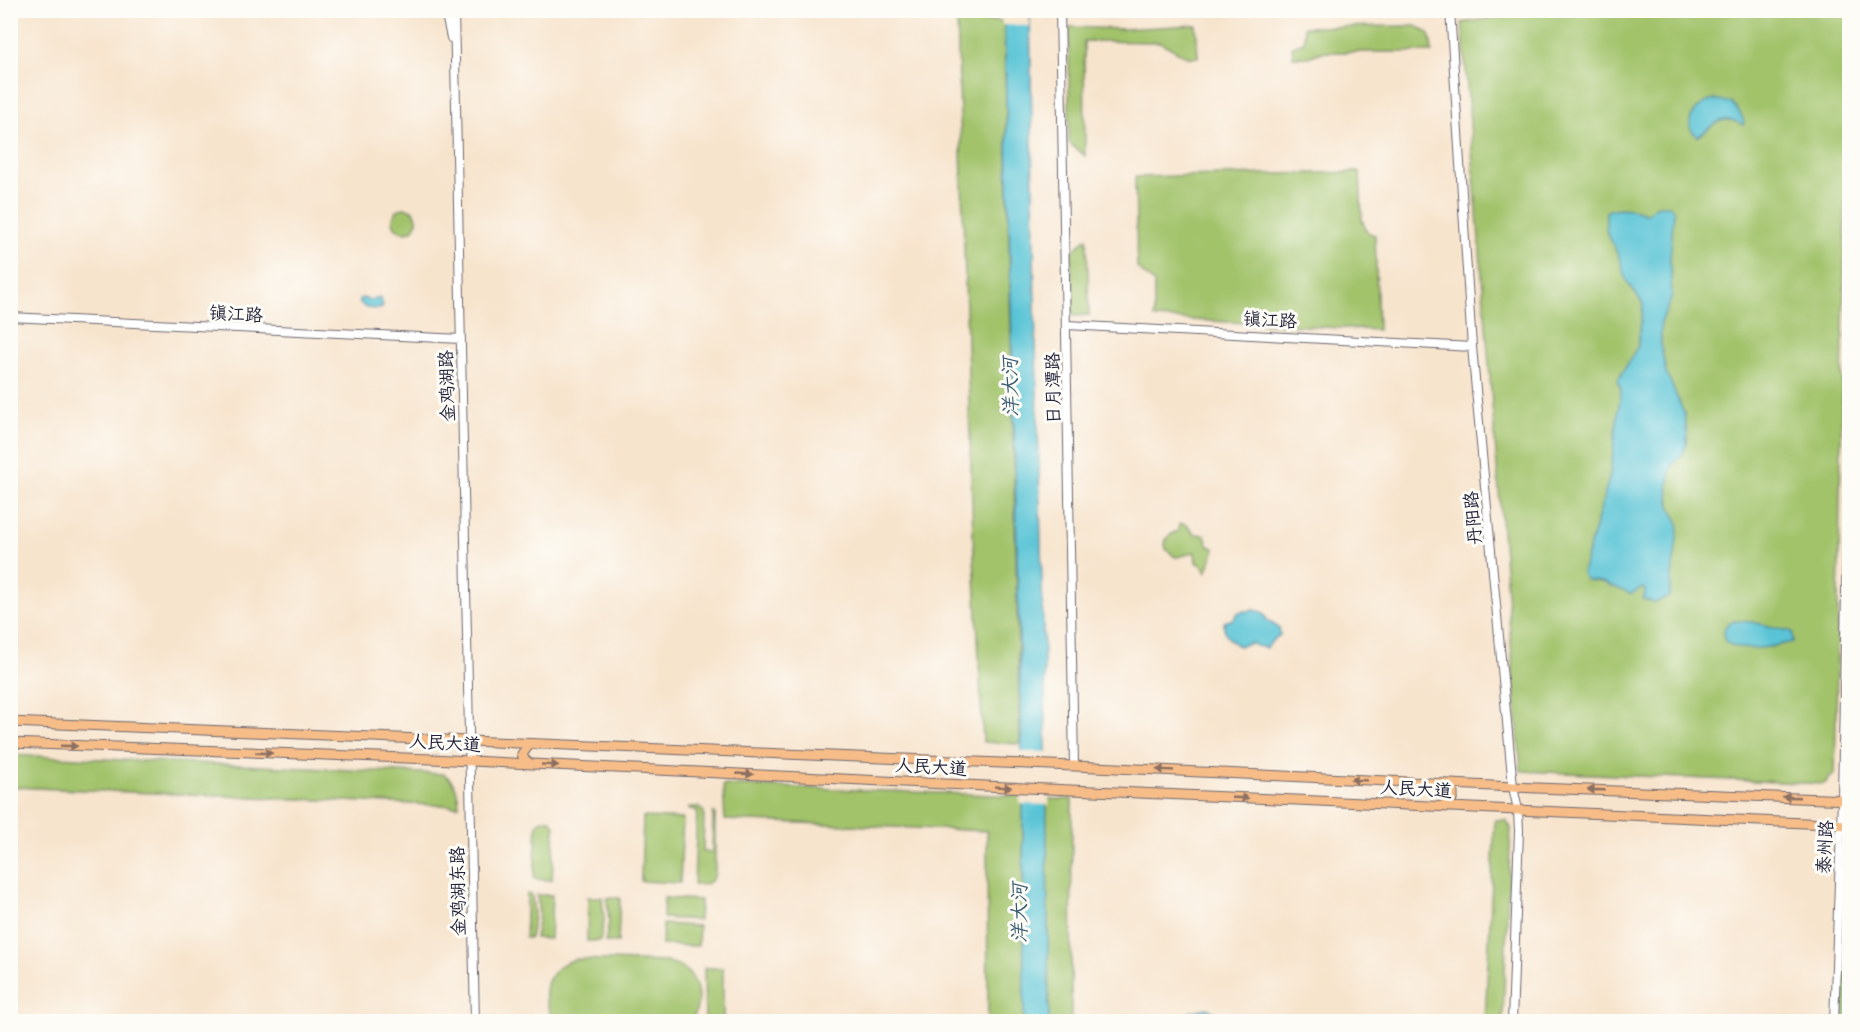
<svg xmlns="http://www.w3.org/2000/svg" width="1860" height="1032" font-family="'Playpen Sans','LXGW WenKai TC',sans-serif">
  <rect width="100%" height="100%" fill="#fdfcf7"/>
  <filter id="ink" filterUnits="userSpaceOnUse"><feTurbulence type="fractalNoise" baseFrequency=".0167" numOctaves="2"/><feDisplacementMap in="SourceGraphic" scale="12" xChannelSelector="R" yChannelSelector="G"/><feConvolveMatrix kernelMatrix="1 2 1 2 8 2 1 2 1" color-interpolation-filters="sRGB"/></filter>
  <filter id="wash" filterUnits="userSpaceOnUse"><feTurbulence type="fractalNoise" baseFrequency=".008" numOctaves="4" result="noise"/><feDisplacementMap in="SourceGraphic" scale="24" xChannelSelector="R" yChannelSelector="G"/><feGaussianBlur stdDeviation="1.35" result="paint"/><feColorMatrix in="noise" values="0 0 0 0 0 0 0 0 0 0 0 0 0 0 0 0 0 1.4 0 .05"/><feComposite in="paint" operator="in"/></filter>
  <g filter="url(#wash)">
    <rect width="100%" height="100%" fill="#f7e4cd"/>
    <!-- green -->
    <path fill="#a2c36b" stroke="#627253" stroke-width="1.5" d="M1542,10l307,1 -14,762 -11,11 -303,-13 -59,-748z
      M957,19l47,2 16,723 -37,-2 -10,-207z
      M1196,25l2,32h-11l-27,-15 -76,-1 1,115 -16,-13v-116l53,2z
      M1415,26c15,4 16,11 17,26h-110l-14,5h-15l-1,-11 12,-4v-15z
      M1360,172l2,48 5,12 8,3 3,95 -224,-12v-35l-17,-15 -2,-91z
      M393 220a12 12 0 1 1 24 0a12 12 0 1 1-24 0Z
      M1087,238l2,77 -17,1 -1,-64z
      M1179,524h7l8,10 11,1 3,10 7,4 -9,24 -4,-8 -6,-3 -1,-10c-7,0 -12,6 -20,5l-9,-8c-3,-10 3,-15 12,-18z
      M11,755l433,19c12,9 14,17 15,32l-448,-19z
      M723,785l297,11 3,9 1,216h-36l-1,-190 -262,-11z
      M1046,799h26l-1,222h-22z
      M689,807h9l6,5 -1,40h9l1,-39h2v61c-4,11 -11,11 -21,11l3,-75 -8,-1z
      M643,817l40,2 -3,64 -39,-2z
      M542,820h9l4,6 -3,54 -18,-1 3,-54z
      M1495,820h11l5,8 -8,186 -1,7 -17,1z
      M527,894l5,1 2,21 -4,22h-5z
      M537,895h15l-2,44 -15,-1 4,-23z
      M588,897h14l2,24 -4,20h-13z
      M607,898h13l-2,44h-13l4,-20z
      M664,898l36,2 -1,20 -36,-2z
      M663,924l36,2 -1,20 -36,-1z
      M577,959l90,3c29,4 39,36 24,60l-135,-1c-20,-23 -10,-56 21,-62z
      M704,968h19v53h-18z"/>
    <!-- forest -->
    <path fill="#81a95f" stroke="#52664d" stroke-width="1.5" d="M1849,844l1,177 -8,1 5,-164z"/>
    <!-- water -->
    <path fill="#5ac4d6" stroke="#3e7388" stroke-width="1.5" d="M1004,11h26l5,296 11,433 3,282 -25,-1 -1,-216z
      M1714,100c17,0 25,7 30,22l-1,3c-19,-12 -30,-1 -45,12 -19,-13 -1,-34 16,-37z
      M1661,205h7l6,5 -4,48 2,38 -11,27v23l5,26 18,41 3,21v10l-5,11 -10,10 -4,21 2,20 9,18 -10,73 -15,6 -11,-4 2,-8 -2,-3 -12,6 -29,-12 -16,-2 -4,-7 28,-98 11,-85 -3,-10 20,-34 5,-42 -17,-24 -6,-21 -14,-29v-18c8,-7 32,-3 41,2l8,-8z
      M362,298l8,2 11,-2 2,9 -3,2 -14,-1 -6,-5v-4z
      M1254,610l8,2 6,9 11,7 1,7 -8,6 -5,7 -11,-2 -4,-3 -13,3c-10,-5 -16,-13 -15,-24l9,-3 6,-7z
      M1735,621l18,1 40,10v10c-18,4 -53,13 -68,-1l-1,-11 3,-6z
      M1207,1008l7,4 4,9h-30l2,-9z"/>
    <!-- pier -->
    <path fill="#f7e4cd" d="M1001,10l29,1 -1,15 -27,-1z
      M1017,752h32v53l-29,-1z"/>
  </g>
  <g filter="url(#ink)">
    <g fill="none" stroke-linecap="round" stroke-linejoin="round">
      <!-- minor casing -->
      <g stroke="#6d666e" stroke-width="10">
        <path id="minor" d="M445,10l6,28
          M454,10l21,1012
          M1060,10l14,756
          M1450,10l22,337 41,440 5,23 1,21 -7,191
          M10,317l451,22
          M1067,325l405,22
          M1834,1022l8,-223 8,-414"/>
      </g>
      <!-- major casing -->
      <g stroke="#6d666e" stroke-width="11">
        <path id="major" d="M10,722l1064,44 439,21 337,13
          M10,743l421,16 575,28 844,38
          M529,745l-7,9 2,5 6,5
          M1443,807l10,-9v-6l-6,-8"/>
      </g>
      <!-- minor -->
      <use href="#minor" stroke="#fff" stroke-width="8"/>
      <!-- major -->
      <use href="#major" stroke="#f7bd88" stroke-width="9"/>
    </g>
    <!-- one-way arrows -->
    <defs><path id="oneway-solid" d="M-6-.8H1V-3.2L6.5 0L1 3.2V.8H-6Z" transform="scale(1.5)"/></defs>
    <g fill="#8c7062">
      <use href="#oneway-solid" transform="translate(69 746) rotate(2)"/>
      <use href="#oneway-solid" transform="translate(264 753) rotate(2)"/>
      <use href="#oneway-solid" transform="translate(550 765) rotate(3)"/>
      <use href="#oneway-solid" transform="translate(1165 770) rotate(-177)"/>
      <use href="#oneway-solid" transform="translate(745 774) rotate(3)"/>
      <use href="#oneway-solid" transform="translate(1359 780) rotate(-177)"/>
      <use href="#oneway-solid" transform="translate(1003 787) rotate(3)"/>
      <use href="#oneway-solid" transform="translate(1596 790) rotate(-178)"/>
      <use href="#oneway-solid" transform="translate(1791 797) rotate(-178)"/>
      <use href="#oneway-solid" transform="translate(1240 798) rotate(2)"/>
    </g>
  </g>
  <g text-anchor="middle" stroke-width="6" stroke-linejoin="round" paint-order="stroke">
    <!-- street labels -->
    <g font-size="18" fill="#22223b" stroke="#fdfcf7">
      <text transform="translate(236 314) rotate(3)" y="6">镇江路</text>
      <text transform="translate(1270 320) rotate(3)" y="6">镇江路</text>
      <text transform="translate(447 386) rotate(-92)" y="6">金鸡湖路</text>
      <text transform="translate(1053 388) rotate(-91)" y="6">日月潭路</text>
      <text transform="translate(1473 518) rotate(-95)" y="6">丹阳路</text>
      <text transform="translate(445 743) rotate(3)" y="6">人民大道</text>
      <text transform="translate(931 767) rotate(3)" y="6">人民大道</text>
      <text transform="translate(1416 789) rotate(3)" y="6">人民大道</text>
      <text transform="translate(1825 847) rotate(-87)" y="6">泰州路</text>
      <text transform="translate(458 891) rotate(-91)" y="6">金鸡湖东路</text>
    </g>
    <!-- water labels -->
    <g font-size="20" font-style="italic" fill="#365b71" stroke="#fdfcf7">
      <text transform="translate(1010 387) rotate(-91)" y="7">洋大河</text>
      <text transform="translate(1019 913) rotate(-90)" y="7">洋大河</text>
    </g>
  </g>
  <!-- margin -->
  <rect width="1860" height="1032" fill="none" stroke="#fdfcf7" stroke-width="36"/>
</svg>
